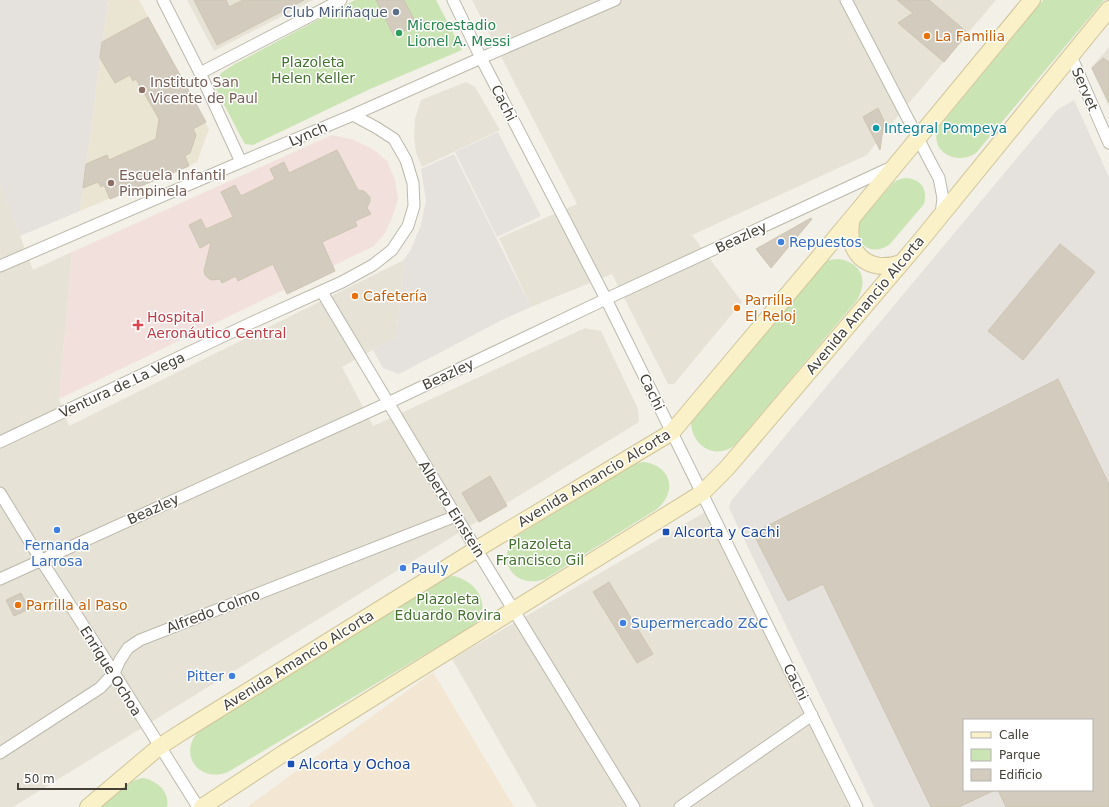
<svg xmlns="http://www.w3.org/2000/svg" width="1109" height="807" font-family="'DejaVu Sans',sans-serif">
  <rect width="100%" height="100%" fill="#f2f0e7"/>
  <!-- residential -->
  <path fill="#e6e2d6" d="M187,0h126l-99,51z
    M472,0h524l-115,136 -14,19 -175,80 50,67 -68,82h-6l-56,-110 -81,33 -32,-69 78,-34z
    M1109,47v60l-18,-39z
    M466,82l9,5 25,43 -78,37 -6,-14 -2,-16 1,-18 6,-19z
    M0,183l33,87 39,-18 -13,147 10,27 335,-166 -8,77 -54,30 31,59 212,-98 16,3 37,78 1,13 -626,385h-13z
    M707,511l142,296h-312l-85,-148z"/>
  <!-- commercial -->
  <path fill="#f3e7d4" d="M433,672l81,135h-267z"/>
  <!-- industrial -->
  <path fill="#e5e1dc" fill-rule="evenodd" d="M0,0h108l-28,211 -60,25 -20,-53z
    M1074,100l35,77v630h-235l-145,-299 2,-7 326,-391zM964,720h128v70h-128z
    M498,132l43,84 -44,21 -42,-85z
    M454,154l77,153 -29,13 -103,54 -16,-6 -10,-18 23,-13 8,-77 7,-11 10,-24 5,-25 -5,-31z"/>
  <!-- education -->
  <path fill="#eae5d2" d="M108,0h31l70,129 -12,33 -117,49z"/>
  <!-- medical -->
  <path fill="#f2e0dc" d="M332,135l22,5 20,10 13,11 8,19 3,19 -6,19 -7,15 -11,13 -315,153 13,-147z"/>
  <!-- green -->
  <path fill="#cbe4b3" d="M355,0h81l26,50 -92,39 -117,56 -8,-1 -3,-5 -26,-50 1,-9 4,-7 14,-9z
    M1043,0h61l-128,153c-19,13 -47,-1 -38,-25z
    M906,178c15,1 22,11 18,26l-34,40c-19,14 -38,-1 -31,-22l35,-40 6,-3z
    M838,259c23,3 31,21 19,41l-122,145c-21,16 -44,0 -44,-24l132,-158 7,-3z
    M644,462c27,4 34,29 13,47l-112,70c-31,11 -52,-20 -28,-43l113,-70 7,-3z
    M453,576c18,3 36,22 27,41 -2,4 -7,8 -11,11l-241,144c-30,12 -52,-20 -27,-43l244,-152z
    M143,778c14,3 27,13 24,29h-66c13,-11 24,-26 42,-29z"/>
  <!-- building -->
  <path fill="#d3ccbe" stroke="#cdc4b1" d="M194,0h32l3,7 14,-7h61l-87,45z
    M376,0h28l13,25 -23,11z
    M897,0h32l39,33 -24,29 -46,-39 15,-10z
    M148,17l58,105 -13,7 3,6 -6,18 -5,3 4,10 -79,33 -6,-14 -3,2 -3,-5 -15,6 3,-24 21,-9 2,5 47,-21 3,-20 -23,-40 -3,2 -3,-6 -15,8 -15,-25 2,-16z
    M1103,58l6,4v41l-17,-35z
    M878,108l6,13 -4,29 -17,-33z
    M337,150l21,40 6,1 6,6v4l-3,7 4,6 -16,7 2,5 -35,16 13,29 -48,23 -14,-30 -35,17 -2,-5 -14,7 -2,-4 -8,1 -4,-2 -3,-3 -1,-4 7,-29 -11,6 -11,-23 12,-6 5,10 27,-12 -12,-25 14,-7 6,11 34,-17 -5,-10 14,-7 5,11z
    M811,218l1,1 -41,49 -15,-19z
    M1060,244l35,28 -72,88 -35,-29z
    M1058,379l51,105v323h-103l-8,-17h94v-70h-128v70h31l-36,17h-28l-108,-223 -35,17 -35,-68z
    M490,476l17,30 -28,16 -17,-29z
    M609,582l44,72 -16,9 -44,-71z
    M21,593l8,16 -15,7 -8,-16z"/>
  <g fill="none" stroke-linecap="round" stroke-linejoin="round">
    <!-- street casing -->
    <g stroke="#bdb8ab" stroke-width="13">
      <path id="street" d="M163,0l37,73 41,89
        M453,0l28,58 125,241 251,508
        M846,0l87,167 6,11 4,20 -2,17
        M1071,56l38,87
        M200,73l141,-73
        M0,266l241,-104 112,-47 128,-57 134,-58
        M322,292l134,224 178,291
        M0,442l251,-119 91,-41 31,-17 19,-15 16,-24 6,-20 -1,-23 -7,-23 -12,-21 -17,-11 -24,-13
        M0,493l41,67 73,113 84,134
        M0,579l388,-176 218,-104 286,-132
        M0,753l100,-65 14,-15 6,-13 8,-12 12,-8 316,-124
        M680,807l132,-92"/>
    </g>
    <!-- secondary casing -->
    <g stroke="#cfc49a" stroke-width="18">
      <path id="secondary" d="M852,218c-8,35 16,56 49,45
        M88,807l71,-60 23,-15 295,-183 195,-117 180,-214 180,-218
        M202,807l82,-54 418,-260 25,-25 194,-228 188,-231"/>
    </g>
    <!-- street -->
    <use href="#street" stroke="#fff" stroke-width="11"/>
    <!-- secondary -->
    <use href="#secondary" stroke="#faf1c9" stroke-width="16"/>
  </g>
  <!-- markers -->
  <circle fill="#5c6f8a" stroke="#fff" stroke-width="1.5" cx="396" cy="12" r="4"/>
  <circle fill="#2e9e5b" stroke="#fff" stroke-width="1.5" cx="399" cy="33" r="4"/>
  <g fill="#e8710a" stroke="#fff" stroke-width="1.5">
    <circle cx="927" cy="36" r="4"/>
    <circle cx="355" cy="296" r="4"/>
    <circle cx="737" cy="308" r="4"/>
    <circle cx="18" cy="605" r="4"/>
  </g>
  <g fill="#8d6e63" stroke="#fff" stroke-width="1.5">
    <circle cx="142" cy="90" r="4"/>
    <circle cx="111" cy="183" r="4"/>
  </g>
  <circle fill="#0f9aa8" stroke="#fff" stroke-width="1.5" cx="876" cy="128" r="4"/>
  <g fill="#3f7fe0" stroke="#fff" stroke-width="1.5">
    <circle cx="781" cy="242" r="4"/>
    <circle cx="57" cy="530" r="4"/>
    <circle cx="403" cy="568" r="4"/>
    <circle cx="623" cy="623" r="4"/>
    <circle cx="232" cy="676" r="4"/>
  </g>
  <path fill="#e0444e" stroke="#fff" stroke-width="1.5" d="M136 319h4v4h4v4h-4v4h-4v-4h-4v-4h4z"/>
  <g fill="#1a4fb4" stroke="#fff" stroke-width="1.5">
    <rect x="662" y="528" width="8" height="8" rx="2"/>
    <rect x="287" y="760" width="8" height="8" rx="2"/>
  </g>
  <g text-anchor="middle" stroke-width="3" stroke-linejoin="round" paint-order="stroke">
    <!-- service labels -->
    <g font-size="14" fill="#4e5e75" stroke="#fff" text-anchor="end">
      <text x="388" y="17">Club Miriñaque</text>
    </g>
    <!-- leisure labels -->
    <g font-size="14" fill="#27864d" stroke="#fff" text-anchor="start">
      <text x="407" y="30">Microestadio<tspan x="407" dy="16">Lionel A. Messi</tspan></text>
    </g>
    <!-- food labels -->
    <g font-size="14" fill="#c56008" stroke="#fff" text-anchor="start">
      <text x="935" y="41">La Familia</text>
      <text x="363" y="301">Cafetería</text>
      <text x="745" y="305">Parrilla<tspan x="745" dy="16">El Reloj</tspan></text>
      <text x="26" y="610">Parrilla al Paso</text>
    </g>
    <!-- park labels -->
    <g font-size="14" fill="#44722e" stroke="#fff">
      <text x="313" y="67">Plazoleta<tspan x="313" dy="16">Helen Keller</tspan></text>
      <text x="540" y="549">Plazoleta<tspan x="540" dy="16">Francisco Gil</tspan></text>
      <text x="448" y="604">Plazoleta<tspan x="448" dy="16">Eduardo Rovira</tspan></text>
    </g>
    <!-- education labels -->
    <g font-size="14" fill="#785e54" stroke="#fff" text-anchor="start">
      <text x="150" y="87">Instituto San<tspan x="150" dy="16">Vicente de Paul</tspan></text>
      <text x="119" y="180">Escuela Infantil<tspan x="119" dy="16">Pimpinela</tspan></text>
    </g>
    <!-- street labels -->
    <g font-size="14" fill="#454037" stroke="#fff">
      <text transform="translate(1085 89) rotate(67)" y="5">Servet</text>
      <text transform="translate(504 103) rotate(63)" y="5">Cachi</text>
      <text transform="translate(308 134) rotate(-23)" y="5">Lynch</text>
      <text transform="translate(741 237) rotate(-25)" y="5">Beazley</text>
      <text transform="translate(865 305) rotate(-50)" y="5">Avenida Amancio Alcorta</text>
      <text transform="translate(448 374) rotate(-25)" y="5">Beazley</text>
      <text transform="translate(122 385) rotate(-25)" y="5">Ventura de La Vega</text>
      <text transform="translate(652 392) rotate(64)" y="5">Cachi</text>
      <text transform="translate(594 478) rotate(-31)" y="5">Avenida Amancio Alcorta</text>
      <text transform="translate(153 509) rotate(-24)" y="5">Beazley</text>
      <text transform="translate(452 509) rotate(58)" y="5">Alberto Einstein</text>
      <text transform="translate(213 611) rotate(-21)" y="5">Alfredo Colmo</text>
      <text transform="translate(298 660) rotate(-32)" y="5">Avenida Amancio Alcorta</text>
      <text transform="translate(111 671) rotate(58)" y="5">Enrique Ochoa</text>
      <text transform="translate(796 682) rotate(64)" y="5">Cachi</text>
    </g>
    <!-- culture labels -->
    <g font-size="14" fill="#0d838f" stroke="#fff" text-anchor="start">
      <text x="884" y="133">Integral Pompeya</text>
    </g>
    <!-- shop labels -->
    <g font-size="14" fill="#366cbe" stroke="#fff" text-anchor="start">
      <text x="789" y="247">Repuestos</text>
      <text x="57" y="550" text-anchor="middle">Fernanda<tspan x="57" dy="16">Larrosa</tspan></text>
      <text x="411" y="573">Pauly</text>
      <text x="631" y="628">Supermercado Z&amp;C</text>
      <text x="224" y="681" text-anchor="end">Pitter</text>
    </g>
    <!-- health labels -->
    <g font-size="14" fill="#be3a42" stroke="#fff" text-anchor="start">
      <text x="147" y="322">Hospital<tspan x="147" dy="16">Aeronáutico Central</tspan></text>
    </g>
    <!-- transit labels -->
    <g font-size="14" fill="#164399" stroke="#fff" text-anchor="start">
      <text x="674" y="537">Alcorta y Cachi</text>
      <text x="299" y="769">Alcorta y Ochoa</text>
    </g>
  </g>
  <!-- legend -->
  <rect x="963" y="719" width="130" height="72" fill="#ffffff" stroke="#b5b3af"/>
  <rect x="971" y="732" width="20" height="6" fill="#faf1c9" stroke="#b5b3af"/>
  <text x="999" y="739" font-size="12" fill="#454037">Calle</text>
  <rect x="971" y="749" width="20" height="12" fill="#cbe4b3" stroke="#b5b3af"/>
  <text x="999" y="759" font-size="12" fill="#454037">Parque</text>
  <rect x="971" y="769" width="20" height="12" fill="#d3ccbe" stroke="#b5b3af"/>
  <text x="999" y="779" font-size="12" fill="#454037">Edificio</text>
  <!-- scale -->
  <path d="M18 783v6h108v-6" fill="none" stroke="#454037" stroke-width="2"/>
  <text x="24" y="783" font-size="12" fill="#454037" stroke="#ffffff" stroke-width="3" paint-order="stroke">50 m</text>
</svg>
